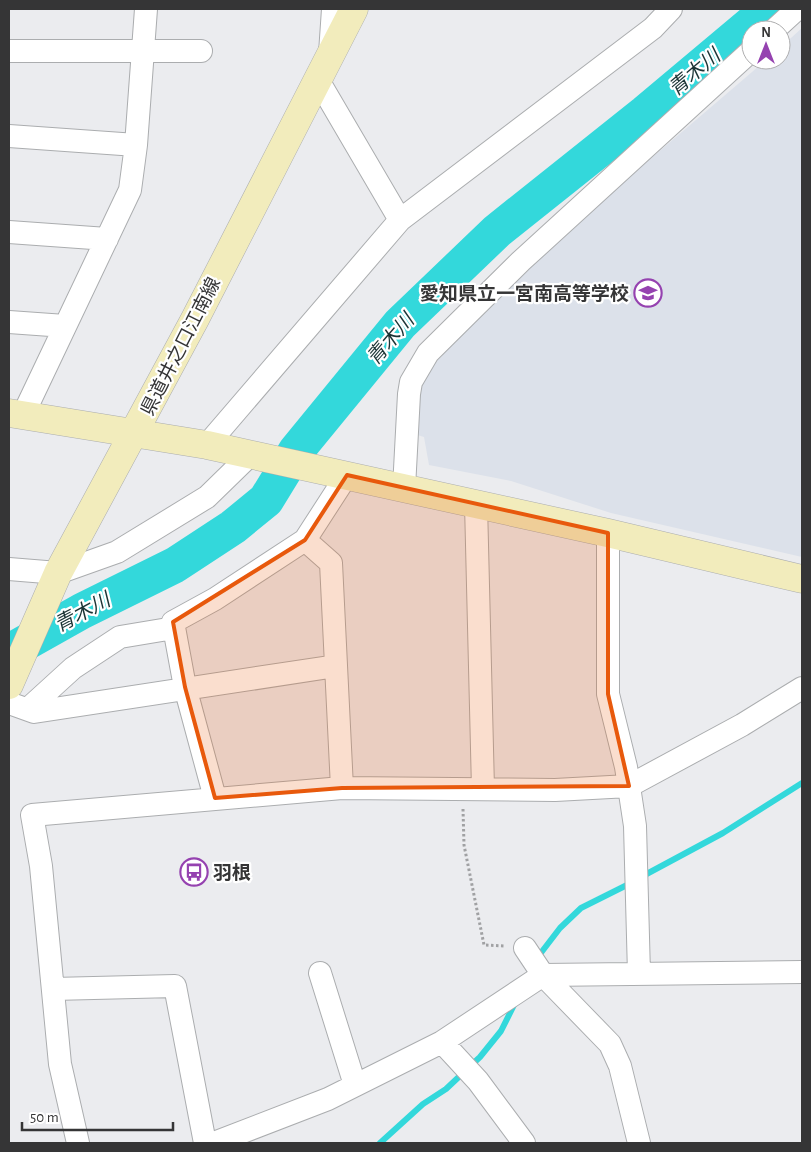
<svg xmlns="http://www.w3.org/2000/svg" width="811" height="1152" font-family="'Alegreya Sans','Noto Sans JP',sans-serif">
  <rect width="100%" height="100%" fill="#ebecef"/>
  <!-- built -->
  <path fill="#dce1ea" d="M802,28v529l-191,-44 -100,-32 -82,-16 -5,-28 -13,-4 1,-39 20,-41 154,-139 180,-154h15v-13z"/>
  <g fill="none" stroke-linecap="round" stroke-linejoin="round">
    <!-- stream -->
    <path stroke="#33d8db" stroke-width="6" d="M641,877l82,-44 79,-50
      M537,958l23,-30 21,-20 52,-26
      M380,1143l43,-39 23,-15 34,-32 21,-26 14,-28"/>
    <!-- river -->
    <path stroke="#33d8db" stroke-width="36" d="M9,652l73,-41 93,-46 58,-38 33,-27 30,-49 104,-127 97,-93 148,-118 124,-104"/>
    <!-- street casing -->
    <g stroke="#abadaf" stroke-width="24">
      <path id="street" d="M774,30l23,-21
        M9,51h192
        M330,53l3,-44
        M318,80l82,140
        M9,136l127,9
        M9,232l98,7
        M9,322l56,4
        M23,415l107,-225 6,-45 10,-136
        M207,445l193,-225 253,-192 18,-19
        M404,488l5,-94 2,-12 17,-29 93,-92 230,-210
        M476,504l7,285
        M608,533v161l18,73 9,59 4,148
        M305,540l42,-65
        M9,569l49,4 59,-21 90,-55 43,-42
        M9,703l25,9 302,-46
        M28,709l45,-41 47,-31 54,-9
        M215,798l-30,-111 -12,-65 42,-23 90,-59 26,23 11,225
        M525,948l18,27 67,69 10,22 19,77
        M320,973l35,112
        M53,989l122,-3 30,157
        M442,1042l36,39 46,62
        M78,1143l-18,-79 -19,-198 -9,-51 310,-27 213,2 74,-4 113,-61 60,-37
        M214,1143l114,-44 114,-57 101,-67 259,-3"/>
    </g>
    <!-- secondary casing -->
    <g stroke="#abadaf" stroke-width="29">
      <path id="secondary" d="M9,413l198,32 401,88 194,46
        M9,685l49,-112 137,-254 159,-310"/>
    </g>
    <!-- path -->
    <path stroke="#a0a1a3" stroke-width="3" stroke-dasharray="2.5 2.5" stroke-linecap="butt" d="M463,809l1,36 20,100 21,1"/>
    <!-- street -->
    <use href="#street" stroke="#fff" stroke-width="22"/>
    <!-- secondary -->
    <use href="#secondary" stroke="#f2ecbc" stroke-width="28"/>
  </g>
  <!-- marked area -->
  <path fill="#e8590c" fill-opacity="0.2" stroke="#e8590c" stroke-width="4" stroke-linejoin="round" d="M347,475l261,58v161l21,92 -287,2 -127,10 -30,-111 -12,-65 132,-82z"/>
  <!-- icons -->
  <defs>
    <g id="school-ring" transform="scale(1.4375)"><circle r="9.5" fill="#fff" stroke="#9542b0" stroke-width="1.5"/><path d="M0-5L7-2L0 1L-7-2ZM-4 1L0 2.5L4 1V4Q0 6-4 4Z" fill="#9542b0"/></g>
    <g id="bus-ring" transform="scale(1.4375)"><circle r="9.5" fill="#fff" stroke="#9542b0" stroke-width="1.5"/><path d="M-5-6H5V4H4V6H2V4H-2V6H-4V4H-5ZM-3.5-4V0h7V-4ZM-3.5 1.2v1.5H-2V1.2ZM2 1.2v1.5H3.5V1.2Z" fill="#9542b0"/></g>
  </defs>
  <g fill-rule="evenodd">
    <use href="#school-ring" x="648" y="293"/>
    <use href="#bus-ring" x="194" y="872"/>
  </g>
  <g text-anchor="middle" stroke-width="4.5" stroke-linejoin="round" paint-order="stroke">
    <!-- poi labels -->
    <g font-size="19" font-weight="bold" fill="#353536" stroke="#fff" text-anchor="end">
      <text x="629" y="300">愛知県立一宮南高等学校</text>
      <text x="213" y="879" text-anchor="start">羽根</text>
    </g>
    <!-- street labels -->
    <g font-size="19" fill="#353536" stroke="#fff">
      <text transform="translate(180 346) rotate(-63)" y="7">県道井之口江南線</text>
    </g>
    <!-- water labels -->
    <g font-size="20" font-style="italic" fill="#1b3435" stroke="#fff">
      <text transform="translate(694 72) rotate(-40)" y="7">青木川</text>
      <text transform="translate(390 339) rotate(-49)" y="7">青木川</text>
      <text transform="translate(82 612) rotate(-28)" y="7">青木川</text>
    </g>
  </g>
  <!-- border -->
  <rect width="811" height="1152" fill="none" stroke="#353536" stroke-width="20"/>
  <!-- north arrow -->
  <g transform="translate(766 45)"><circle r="24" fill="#ffffff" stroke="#aeaeaf"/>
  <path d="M0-4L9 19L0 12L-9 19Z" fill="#9542b0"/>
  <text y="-8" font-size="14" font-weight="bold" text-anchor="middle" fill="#353536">N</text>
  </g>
  <!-- scale -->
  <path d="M22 1122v8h151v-8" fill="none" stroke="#353536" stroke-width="2.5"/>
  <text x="30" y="1122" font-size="15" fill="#353536" stroke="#ffffff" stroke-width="4" paint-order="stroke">50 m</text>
</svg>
